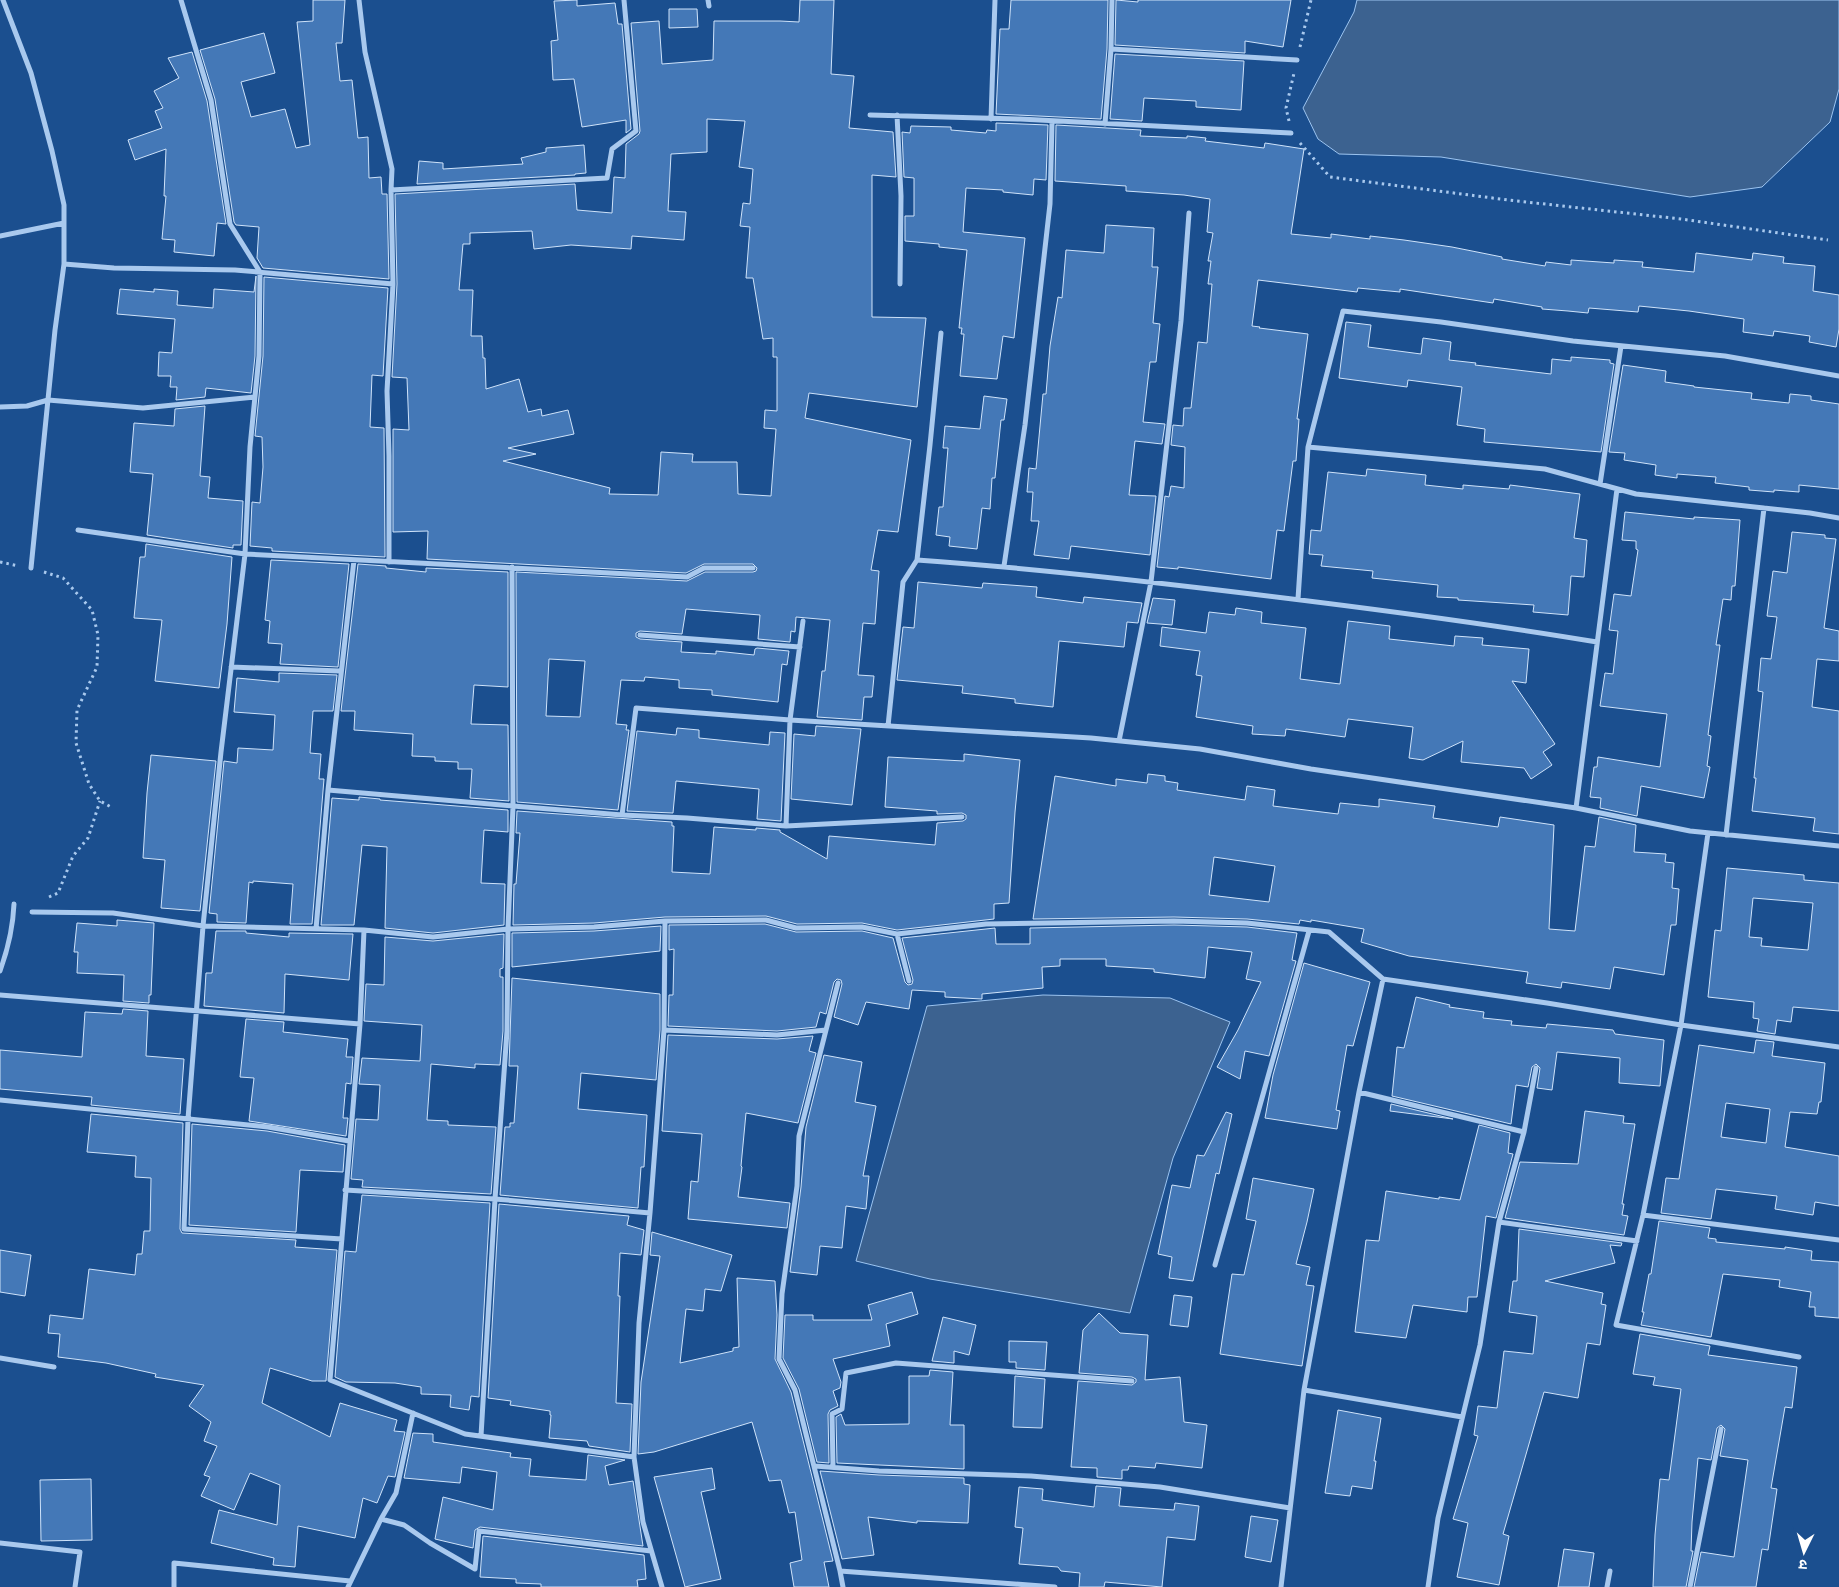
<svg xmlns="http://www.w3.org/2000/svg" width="1839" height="1587" font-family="'Alegreya Sans','Noto Sans Devanagari',sans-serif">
  <rect width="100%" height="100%" fill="#1b4f8f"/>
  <!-- water -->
  <path fill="#3c6290" stroke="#9cc4f0" d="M1357,0h482v89l-9,33 -68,65 -72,10 -249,-40 -102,-3 -21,-15 -15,-31 51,-96z
    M1043,995l127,3 60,24 -57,136 -43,155 -200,-34 -74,-18 71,-255z"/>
  <!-- building -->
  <path fill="#4478b7" stroke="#cfe3fa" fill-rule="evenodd" d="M313,0h32l-3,43h-6l4,38 12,-1 6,58 10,-1 1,41 12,-1 1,17h5l2,85 -126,-11 -6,-10 2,-31 -23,-2 -2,-3 -19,-123 -15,-49 64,-17 11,40 -34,9 10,35 34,-8 11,39 14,-3 -13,-123 16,-1z
    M577,0v6l38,-3 3,21h4l9,105 -5,4v-13l-44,7 -8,-48 -21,1 -2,-39 7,-1 -4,-39z
    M800,0h34l-3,74 23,2 -5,52 44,4 3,45 -24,-2v142l54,1 -9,89 -108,-14 -4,25 106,22 -13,92 -20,-2 -7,40 8,1 -4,53 -12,-1 -5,52 16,1 -2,21h-8l-2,23 -45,-3 5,-46h3l5,-51 -34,-3 -1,15 -4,-1 -1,11 -32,-3 2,-24 -74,-6 -4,25 -42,-3 -4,2v4l4,2 42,3 -1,10 35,2v-3l38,4 1,-6 2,-1 32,3 -2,14 -5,-1 -4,38 -66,-7v-5l-33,-2v-8l-34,-3 -1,4 -23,-1 -5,44 11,1 -1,5h3l-11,80 -101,-8 -1,-230 171,9 18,-9h48l3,-1 1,-3 -4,-4h-49l-18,9 -259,-14 1,-28 -35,1v-103l16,1 -2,-52 -15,-1 5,-93 -2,-90 180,-10 2,26 35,3 2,-36 11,1 1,-34 13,-10 1,-3 -9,-108 28,-2 3,43 51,-4 1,-39h66l19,1zM707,119l38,2 -6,46 14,2 -3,35 -7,-1 -3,23 10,1 -4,51h7l10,61 10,-1v19h4v54l-12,-1 -1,18 12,1 -5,67 -33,-2 -1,-32h-45l1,-8 -32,-2 -3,43 -49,-1 1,-6 -107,-27 33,-7 -28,-6 66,-14 -6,-24 -26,6 -1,-7 -13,3 -9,-33 -33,10 -1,-31h-2l-1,-22h-11l2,-46h-14l4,-46h7v-11l62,-2 2,18 37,-4 60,4 1,-13 52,4 2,-28 -18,-1 3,-57 36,-2zM549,659l36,2 -5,56 -34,-1z
    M1011,0h97l-1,49 -6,70 -105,-5 4,-85h9z
    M1116,0l22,2v-2h153l-8,47 -38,-6v12l-130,-8z
    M669,9h28l1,18 -29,1z
    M192,52l15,49 19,123 -9,-1 -3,33 -40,-4 1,-12 -13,-1 4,-43h-2l2,-47 -31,11 -7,-20 34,-12 -7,-17 8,-3 -9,-17 25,-13 -11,-20z
    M1115,54l129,7 -3,49 -45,-3v-6l-52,-3 -2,23 -32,-2z
    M996,123l52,2 -2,55 -12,-1 -1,16 -30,-3v-2l-37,-2 -3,44 62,6 -11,100 -11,-2 -6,43 -37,-3 4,-42h-3l1,-6h-3l8,-78 -28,-3v-3l-34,-3v-25h9v-38l-10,-1 -2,-45 8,1 1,-7 40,1v3l35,3 1,-3 9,1z
    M1056,125l85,5 -1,6 47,2v-2l19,2 -1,3 59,7 1,-5 39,6 -13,85 40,4v-4l39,5v-3l34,4 48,7 50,10v2l43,7 1,-4 25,3v-5l43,3v-3l29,2 -1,5 52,5 2,-19 56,7 1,-7 31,4 -1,6 32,3 -2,25 26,4v34l-3,18 -27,-5 1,-6 -36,-5 -1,5 -30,-4 1,-13 -55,-8 -50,-5 -1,6 -49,-4 -1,5 -20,-2 -26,-2v-2l-48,-8 -1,4 -93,-14v3l-42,-4 -1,4 -99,-12 -6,46 8,1 -1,1 49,6 -11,85h2l-3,42h-3l-9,70 -7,-1 -6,49 -93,-12v2l-21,-2 8,-71 4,1 2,-11 13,2 1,-41 -14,-2 2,-20 10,1 1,-18h7l7,-66 9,1 5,-59h-4l3,-23h-3l5,-28 -6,-1 3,-33 -26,-4 -58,-4v-5l-71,-5z
    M584,145l2,28 -11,1v1l-158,9 2,-23 24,2v6l80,-5 -2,-6 25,-6v-4z
    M1106,225l48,3 -2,39h6l-5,56 7,1 -4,38h-6l-7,60 22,2 -3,20 -27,-3 -6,54 27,1 -6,59 -79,-9 -2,13 -35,-4 5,-34h-8l2,-29h-6l2,-24 7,1 7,-75h3l4,-48 8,-49 4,1 4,-48 38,3z
    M256,276l-1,80 -4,37 -45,-5 -1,9 -29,3 1,-13h-7l1,-11h-13l1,-24 13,1 3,-34 -58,-5 3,-25 34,3v-3l24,2 -1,14 36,3 1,-19 40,3z
    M264,277l124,11 -5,88 -11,-1 -2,52 14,1 1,129 -113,-6v-3l-22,-2 2,-44 8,1 3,-36 -1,-30 -7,-1 8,-80z
    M1346,322l25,3 -3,22 53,7 2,-16 28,4 -2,18 27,3 -1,2 76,9 1,-15 19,2v-4l39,3v3l4,1 -13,88 -117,-10 1,-13 -28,-4 5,-38 -54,-7 -1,7 -68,-9z
    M1623,365l43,6 -1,11 29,4v1l58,6 -1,6 38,4 1,-9 21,2v4l28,4v85l-40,-4v7l-25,-2v2l-25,-2v-3l-34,-4 1,-6 -39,-3v4l-22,-3 1,-10 -32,-5 1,-7 -16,-1z
    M984,396l23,3 -3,21h-3l-6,58h-3l-2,31 -8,-1 -5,41 -28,-3 1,-9 -14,-2 3,-28h4l5,-59h-5l2,-22 35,3z
    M205,406l-5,70 10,1 -2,21 35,3 -2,44h-8v3l-86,-13 6,-61 -23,-2 4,-49 40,3 1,-17z
    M1367,469l59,6 -1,10 38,4v-4l46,4 1,-4 70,9 -6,44 13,2 -3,37 -13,-1 -3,39 -35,-3 1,-7 -76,-5v-2l-21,-1 1,-12 -66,-7 1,-7 -52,-5 2,-11 -14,-1 2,-24 10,1 7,-59 38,4z
    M1625,512l69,7v-2l46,3 -5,66h-3l-1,14 -8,-1 -7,46h4l-12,90 3,1 -4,30 3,1 -6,31 -63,-12 -4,30 -37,-8 1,-10 -11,-1 4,-30h3l1,-10 62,10 7,-53 -67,-8 5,-33 8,1 5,-43 -9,-1 5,-36 17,2 7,-46 -2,-1v-8l-14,-1z
    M1792,532l33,3v3l11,1 -12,89 15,3v30l-22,-2 -5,48 27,4v123l-26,-3 2,-13 -63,-7 4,-33h-2l9,-86 -5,-1 3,-33 10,1 6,-42 -10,-1 6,-45 14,2z
    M146,544l86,13 -5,67 -8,64 -64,-7 7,-61 -28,-2 6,-61h5z
    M271,560l78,4 -11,103 -58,-3 2,-20 -14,-1 2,-22 -5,-1z
    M358,564l28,2v2l40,4v-4l82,4v115l-34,-2 -3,39 37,1 1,76 -39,-3 2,-29h-14v-7l-23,-1v-4l-23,-1 1,-22 -59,-4 1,-19h-14z
    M918,582l64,6 1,-5 54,4 -1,10 47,6 1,-6 58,6 -4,20 -11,-1 -3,25 -65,-6 -6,66 -38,-4v-4l-53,-6 1,-7 -66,-6 6,-53 11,1z
    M1153,598l22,2 -3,25 -25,-2z
    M1236,608l26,4 -1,11 45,5 -6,51 40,5 8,-63 42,5 -1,13 65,7 1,-10 28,2 -1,7 47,4 -3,34 -14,-2 43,63 -12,8 9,13 -21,14 -7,-11 -63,-6 2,-21 -40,19 -14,-2 4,-31 -65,-8 -3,18 -59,-8 -1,7 -33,-2 1,-8 -57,-9 6,-41 -6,-1 4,-24 -40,-5 2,-19 44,6 3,-21 26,3z
    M279,673l58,2 -4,36h-20l-3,42 11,1 -2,25h5l-12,145h-22l3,-40 -40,-3v2l-4,-1 -3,41 -29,-1v-8l-8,-1 15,-152 13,2 1,-15 35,2 2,-35 -41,-3 3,-34 42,4z
    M816,726l45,3 -9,76 -61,-6 3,-65 21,2z
    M677,728l22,2v8l70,7 1,-13 15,1 -4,88 -24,-2 2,-30 -83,-8 -3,32 -46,-2 10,-80 39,4z
    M964,754l56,6 -5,52 -6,91 -15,1v15l-97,11 -35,-7 -65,1 -31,-8 -101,1 -71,6 -81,2 1,-41h2l4,-51h-4l1,-22 155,11v4h2l-2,46 38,2 4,-47 42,3v-2l24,2v2l47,27 2,-23 106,9 2,-22 26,-2 3,-2v-4l-4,-2 -25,1v-3l-52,-4 3,-50 76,4z
    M151,755l65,6 -16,150 -39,-3 4,-48 -22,-2 4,-65z
    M1148,774l17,2v5l13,2 -1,7 68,10 2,-14 28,4 -2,16 65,8 2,-11 39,4v-8l56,7 -2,12 65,9 2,-10 54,8 -5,104 26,2 10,-85 10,1 4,-30 37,8 -2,27 32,2 -1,8 9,1 -2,25 7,1 -3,36h-5l-7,50 -50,-8 -4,22 -48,-7 -1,6 -35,-5 2,-11 -119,-16 -48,-14 3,-13 -53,-9v2l-11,-2 -1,4 -52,-5 -73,-2 -141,2 22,-143 61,10v-7l31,4zM1214,857l61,9 -6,36 -60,-7z
    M359,797l21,2v1l128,10v22l-24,-2 -3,53 24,1 -1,41 -71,8 -48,-5 2,-81 -25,-2 -8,80h-33l11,-127 27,2z
    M1727,868l77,7v5l35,3v128l-46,-4 -2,15 -14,-2 -2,14 -18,-3 2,-12 -6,-1 1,-16 -46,-5 7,-67 6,1zM1753,898l60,5 -5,47 -47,-4 1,-8 -13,-1z
    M117,920l37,3 -3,72h-2v8l-26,-2 1,-26 -47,-2 1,-21h-4l3,-29 40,3z
    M765,924l31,8 66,-1 31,7 12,44 3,3 4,-1 1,-4 -11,-42 93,-10 1,16h34v-16l144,-3 73,2 50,6 -5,27 4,1 -27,95 -24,-5 -5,28 -23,-12 21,-37 23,-48 -15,-3 6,-27 -44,-5 -3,31 -51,-6v-3l-48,-3v-7h-46v7l-18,1 1,21 -61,6v5l-37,-2v-5l-33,-2 -3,19 -43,-7 -8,23 -24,-8 8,-33 -1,-4 -4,-1 -3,3 -8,32 -6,-2 -4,15 -39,4 -109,-5 1,-31h4l1,-46 -5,1v-25z
    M661,926l-1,25 -148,16v-34l82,-2z
    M216,931h30v2l43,4v-4l64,1 -4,46 -64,-6 -1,39 -80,-7 2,-33h6z
    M504,934l-1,34 -3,1v8h3v54l-3,34 -25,-1v4l-44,-4 -4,56 21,1v4l48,2 -5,67 -129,-7 1,-7 -12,-1 5,-60 22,1 2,-35 -21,-1 3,-26 58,3 2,-36 -58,-4 2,-37 18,1 1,-48 48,4z
    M1304,963l66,19 -17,64 -6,-1 -11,65 4,1 -3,18 -72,-11 8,-43z
    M512,978l148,16v36l-4,50 -75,-7 -3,36 69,6 -3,52h-3l-3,41 -138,-13 5,-68h5v-4h4l4,-57h-9z
    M1416,997l34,8 -1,2 35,5 -1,6 29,3 -1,4 35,3 1,-4 66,6 2,4 49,6 -4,46 -41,-3 1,-25 -63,-6 -5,38 -15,-2 3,-20 -4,-4 -4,3 -4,20 -12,-2 -5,39 -119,-28 5,-49 7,1z
    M123,1009l25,2 -2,45 38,3 -4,55 -89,-9 1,-8 -92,-8v-39l82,7 3,-45 37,2z
    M246,1019l38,3 -1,10 65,7 -2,18h7l-2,27 -5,-1 -3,35h5l-2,18 -97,-15 5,-43 -14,-1z
    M668,1035l109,4 36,-3 -4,15 7,2 -18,70 -52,-10 -5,53 1,1 -4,30 52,6 -3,25 -99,-9 3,-38 7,1 4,-48 -40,-3z
    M1756,1040l18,2 -2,14 53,7 -4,39h-2l-2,12 -27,-2 -5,35 54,9v50l-24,-4 -2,13 -38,-6 2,-13 -61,-7 -5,30 -50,-6 5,-35 13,1 20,-134 55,8zM1726,1103l44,6 -4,34 -45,-6z
    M824,1055l38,7 -7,40 21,4 -13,70h6l-3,33 -20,-3 -4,42 -22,-2 -3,29 -27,-3 11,-85 5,-60z
    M1391,1104l62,15 -63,-8z
    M1585,1111l39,5 -1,7 12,1 -13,80h2l-2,11 6,1 -4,19 -119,-17 15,-56 58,2z
    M1226,1112l6,2 -13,60 -3,-1 -23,108 -24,-3 3,-21 -14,-3 14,-69 18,3 7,-33 7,1z
    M91,1114l92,9 -3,106 2,4 114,7 -1,7 42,3 -11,131h-14l-42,-13 -8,35 68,34 10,-34 57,17 -3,11 11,1 -10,45 -7,-1 -11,27 -14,-5 -8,40 -57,-12 -3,41 -22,-2 1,-7 -63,-15 8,-33 58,15 3,-40 -30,-12 -16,37 -33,-14 9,-19 -6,-2 13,-29 -13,-5 7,-19 -22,-16 15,-21 -49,-8 1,-3 -50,-11 -48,-6 2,-23 -12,-1 2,-18 33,4 6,-50 46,6 2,-21h5l2,-23h6l1,-53 -16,-1 1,-21 -49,-4z
    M192,1124l75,7 78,14 -2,27 -43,-2 -4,62 -107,-7z
    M1479,1125l31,8 -2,20 5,1 -17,64 -10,-2 -9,81h-9l-1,15 -54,-7 -7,33 -51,-6 11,-92 13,1 7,-50 53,8v-2l21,3z
    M1253,1178l61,11 -7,33 -11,42 14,3 -4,18 8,1 -12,80 -82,-12 12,-80 12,1 12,-54 -10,-2z
    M362,1195l128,8 -11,194 -8,-1 -2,14 -19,-3 1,-12 -30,-1v-7l-26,-4 -49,-1 -11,-5 10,-126 11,1z
    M499,1204l130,12 -2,9 17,5 -3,25 -21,-2 -2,43h2l-4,107 16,1 -2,48 -41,-6 -2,-5 -38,-3 2,-23h-1v-4l-40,-6 1,-4 -23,-3z
    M1659,1221l51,7 -2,10 8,1v3l69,7v-2l27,4 -1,9 28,2v56l-24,-2v-9h-6l2,-15 -32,-5 1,-7 -57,-6 -12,63 -70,-12 3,-13h-2l7,-38h2z
    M1519,1229l103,14 -1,3 -11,-1 5,18 -70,18 58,12 -2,11 5,1 -6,40 -13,-2 -9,55 -34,-6 -41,142 6,2 -10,49 -42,-8 11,-54 -15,-4 25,-83 -4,-1 4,-29 19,2 7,-57 29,3 4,-38 -28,-4 4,-31h4z
    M652,1232l80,23 -11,36 -16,-2 -2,22 -17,-2 -6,54 53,-12v-3l6,-1 -2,-69 38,3 2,34 -2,44 16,33 42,169 -9,1 5,25h-35l-4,-24 12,-3 -7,-48 -6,1 -8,-33 -12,1 -17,-59 -98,30 -16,2 3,-72 19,-126 -10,-1z
    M0,1250l31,5 -6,41 -25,-4z
    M912,1292l6,22 -32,10 4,22 -57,13 8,23 -1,6 -7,3 5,15 -8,4 -2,4 1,49 -12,-1 -18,-73 -16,-31 2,-43h28v5h59l-4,-15z
    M1174,1295l18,2 -4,30 -18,-2z
    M1099,1313l21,20 28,2 -3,45 35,-3 4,45 23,3 -5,43 -46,-5 -1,5 -26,-2 -1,4h-6v9l-25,-2v-9l-26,-1 7,-86 54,4 4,-3v-3l-4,-2 -53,-4 4,-43z
    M943,1317l33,8 -7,30 -15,-4v12l-22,-2z
    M1640,1334l70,12 -2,9 89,12 -5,41 -7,-1 -14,81 6,1 -9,61 -6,-1 -6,38h-62l7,-35 33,5 14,-97 -28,-4 5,-27 -4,-4 -4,3 -6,32 -13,-2 -6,64 -1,29h2l-7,36h-33l2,-52 5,-56 9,1 12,-91 -28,-4 2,-8 -22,-3z
    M1009,1341l38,1 -2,28 -29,-2v-6h-7z
    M930,1370l23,2 -3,53h14v44l-127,-6 -1,-46 5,-3 4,11 64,-1v-48h20z
    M1015,1376l30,3 -3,49 -29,-1z
    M1338,1410l43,8 -7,43h2l-4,28 -20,-3 -2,10 -25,-3z
    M413,1433l20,1v8l78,11 -1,4 21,2 -2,17 57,4 2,-25 37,5 -20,6 4,19 24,-4 10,65 -163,-19 -5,3 -2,18 -38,-9 8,-42 50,13 4,-38 -35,-5 -2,16 -56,-5z
    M712,1468l3,21 -14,3 20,87 -36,8 -31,-110z
    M820,1471l59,4 85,3v6l6,1 -2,38 -51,-2v2l-49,-6 6,38 -32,4z
    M91,1479l1,61 -51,1 -1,-61z
    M1096,1486l25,2 -2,18 55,4 1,-7 24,3 -4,34 -28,-3 -5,50 -57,-5 -1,5h-25l1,-14 -19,-2 -3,-4 -39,-3 4,-36 -8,-1 4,-40 24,2 -1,11 52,7z
    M1251,1516l27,4 -7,42 -26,-5z
    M483,1536l161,19 2,24 -9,1 1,7h-97v-3l-25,-1v-4l-36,-2z
    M1564,1549l30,4 -5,34h-31z"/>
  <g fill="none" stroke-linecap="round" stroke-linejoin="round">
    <!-- path -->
    <path stroke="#a9c9ee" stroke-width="3" stroke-dasharray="2.5 4" stroke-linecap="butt" d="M1300,47l11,-47
      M1289,121l-3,-13 8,-35
      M1300,143l30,34 178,23 173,19 147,21
      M0,562l19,4
      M44,572l19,6 29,32 6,25 -1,32 -20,43 -1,33 13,41 11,17 11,6
      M49,897l9,-4 15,-37 15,-18 12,-37"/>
    <!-- street -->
    <path stroke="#a9c9ee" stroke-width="5" d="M3,0l28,73 21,78 12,54v59l-9,66 -24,238
      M181,0l30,100 19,124 30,48 -1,84 -9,91 -5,107 -24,198 -18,174 -15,193 -4,110 158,10
      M359,0l6,52 27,117 -1,21 2,94 -6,107 2,65v106
      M708,0l1,6
      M1111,49l186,11
      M870,115l150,4 271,14
      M897,115l4,81 -1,88
      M991,119l4,-119
      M1105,124l6,-75 1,-49
      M391,190l216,-12 5,-29 24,-18 -12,-131
      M0,236l64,-13
      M64,264l50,4 121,2 158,14
      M0,407l27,-1 21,-6 95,8 112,-11
      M1308,447l237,22 91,25 174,19 29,5
      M1600,484l21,-138
      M78,530l167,24 442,23 17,-9h49
      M917,560c100,7 201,18 301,30 127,15 253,31 379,52
      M1004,566l21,-141 25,-221 2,-82
      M1298,599l10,-152 35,-136 98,11 132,19 152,15 114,20
      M640,635l160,12
      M231,667l109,4
      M888,726l15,-144 14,-22 13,-115 11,-112
      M1119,741l32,-159 30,-261 8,-108
      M328,790l185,16 -1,-239
      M1576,808l41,-319
      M622,815l14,-107 154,12 301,18 109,11 111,20 265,39 114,23 149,15
      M786,826l4,-106 13,-99
      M1708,833l-27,192 -38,190 -27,110 183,32
      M1726,835l38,-327
      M32,912l81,1 90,13 161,4 69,7 75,-8 86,-2 71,-6 101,-1 30,8 66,-1 35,7 89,-10 188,-3 73,2 82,9 54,47 164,24 134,22 158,22
      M316,929l12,-139 26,-230
      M364,930l-4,94 -30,356 135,54 169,23
      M897,934l12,47
      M0,971c8,-22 13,-43 14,-67
      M838,983l-39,153 -2,50 -15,108 -3,65 16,31 45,181 3,16
      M0,995l360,29
      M664,1030l113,5 49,-5
      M1359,1092l165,40
      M0,1100l268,27 81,14
      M345,1190l150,9 155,14
      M1643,1215l196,25
      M1499,1222l138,19
      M1215,1265l94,-334
      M0,1358l54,9
      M1304,1390l158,27
      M481,1436l14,-237 12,-168 1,-102 5,-123 109,9 65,3 99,8 176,-9
      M815,1466l64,5 152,5 129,11 130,21
      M833,1467l-1,-53 10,-5 4,-36 50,-10 236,18
      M381,1519l23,6 26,18 45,26 4,-38 172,20
      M0,1543l80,9 -5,35
      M840,1571l215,16
      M174,1587v-24l176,18
      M348,1587l33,-68 15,-26 17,-80
      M662,1587l-19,-65 -9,-65 5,-134 11,-110 14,-183 1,-109
      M1281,1587l23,-197 55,-298 24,-113
      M1428,1587l10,-69 42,-173 19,-123 25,-90 12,-64
      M1607,1587l3,-16
      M1690,1587l31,-158"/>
  </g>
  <!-- north arrow -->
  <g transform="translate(1804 1552) rotate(185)" stroke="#1b4f8f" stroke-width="4" paint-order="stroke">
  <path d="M0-4L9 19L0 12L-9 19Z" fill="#ffffff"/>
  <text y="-8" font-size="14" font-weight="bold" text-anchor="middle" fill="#ffffff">उ</text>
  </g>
</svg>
